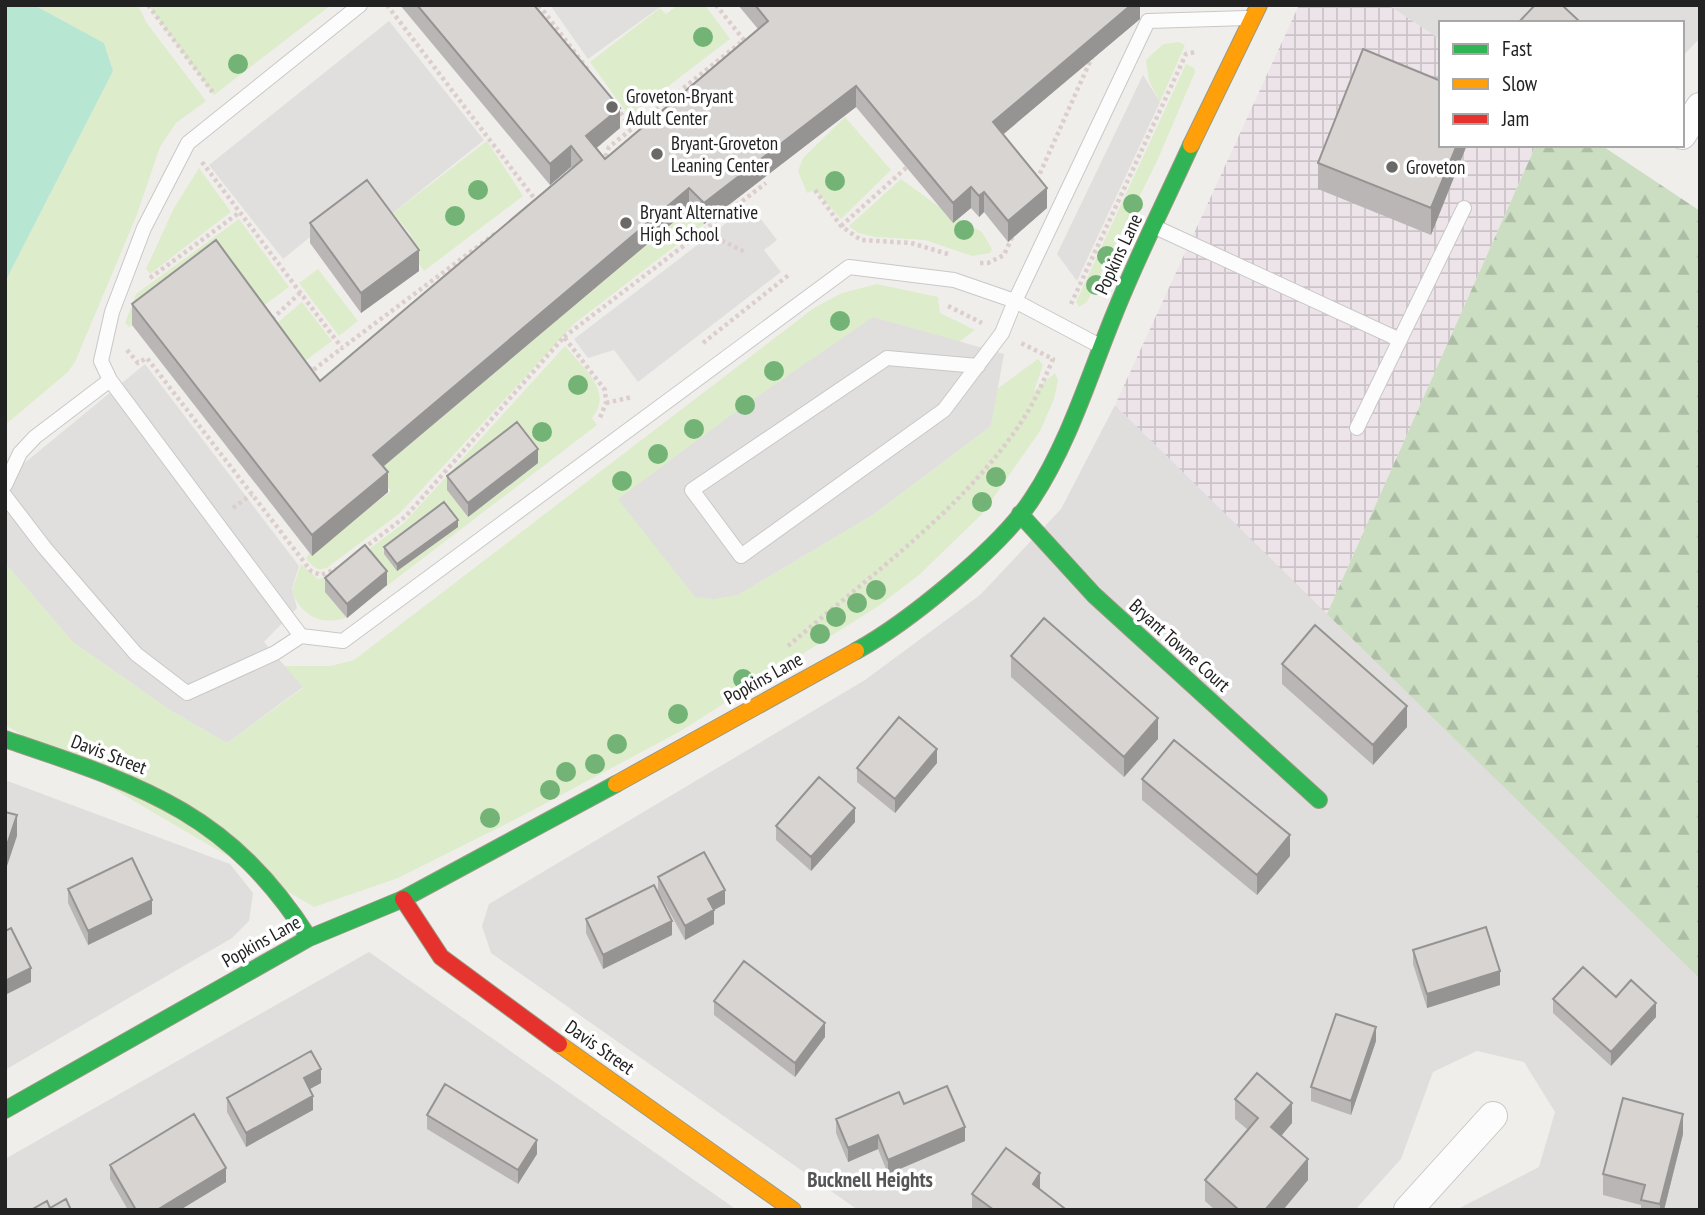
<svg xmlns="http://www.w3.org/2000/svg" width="1705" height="1215" font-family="'PT Sans Narrow',sans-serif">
  <defs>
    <pattern id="industrial-grid" width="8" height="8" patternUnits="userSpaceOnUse" patternTransform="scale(1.75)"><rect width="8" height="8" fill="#ede4e9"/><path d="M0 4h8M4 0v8" fill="none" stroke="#cbc3c8"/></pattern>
    <pattern id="forest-firs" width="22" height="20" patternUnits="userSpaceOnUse" patternTransform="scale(1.75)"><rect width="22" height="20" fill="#cbdec1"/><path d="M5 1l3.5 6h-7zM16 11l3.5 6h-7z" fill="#aebea6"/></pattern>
  </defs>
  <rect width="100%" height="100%" fill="#f0eeeb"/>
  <!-- residential -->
  <path fill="#dfdedc" d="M1388,5h312v33l-18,19v-34h-241v17z
    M1115,405l585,574v231h-244l83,-43 16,-55 -31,-50 -47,-11 -44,21 -32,87 -46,51h-497l-367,-257 -9,-27 7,-22 376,-224 115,-85 81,-86z
    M5,780l225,84 23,29 -4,28 -17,17 -227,132z
    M369,952l368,258h-732v-51z"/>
  <!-- industrial -->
  <path fill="url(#industrial-grid)" d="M1299,5h89l53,35v105h95l-209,469 -212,-209z"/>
  <!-- grass -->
  <path fill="#ddeccb" d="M34,5h104l8,17 60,79 -30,22 -16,24 -24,70 -61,145 -7,10 -63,53v-143l108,-211 -9,-28z
    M148,5h183l-117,90z
    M678,5h27l25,34 -101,77 -39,-54 70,-54 6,6z
    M1179,42l6,3 -25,57 -11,-21 -3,-21 17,-16z
    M1186,64l8,4 1,4 -37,87 -71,143 -8,5 -3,-5z
    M845,117l46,53 -50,49 -26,-29 -8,3 -9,-22 5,-13z
    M487,141l36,55 -99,75 -21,-30 8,-6 -18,-22z
    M199,168l32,44 -81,62 -4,-5 28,-61z
    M901,179l48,35 33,18 10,17 -2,4 -18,3 -47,-16 -49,-3 -18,-4 -9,-7z
    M689,209l15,15 -129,99 -175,190 -72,54c-10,6 -16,-1 -22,-9l3,-4 82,-63 -14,-19z
    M239,219l50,68 -34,25 -113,4 -13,11 -4,-4 11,-29z
    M318,269l40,52 -19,15 -40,-53z
    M877,284l61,13 2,16 35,17 -16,12 -87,-25 -134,278 136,-81 117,-88 6,-37 41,-30 5,6 -9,26 21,-18 3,7 -4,19 -14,32 -58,83 -62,60 -40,31 -201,127 -161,86 -120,60 -84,29 -309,-182v-162l68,79 97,68 57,33 76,-55 -19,-22h47l23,-6 460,-352 28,-15z
    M302,302l30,39 -27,20 -29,-37z
    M565,346c19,23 49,46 27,72l5,7 -252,193c-26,8 -44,-3 -53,-27l9,-27 17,15 15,-3 71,-53z"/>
  <!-- forest -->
  <path fill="url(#forest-firs)" d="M1536,145h65l99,66v768l-373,-365z"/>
  <!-- pitch -->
  <path fill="#b7e6d2" d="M5,5h29l70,38 9,28 -108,211z"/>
  <!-- parking -->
  <path fill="#e0dfde" d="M550,5h113l-75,54z
    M389,21l95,119 -95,76 -21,-26 -85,69 -74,-94z
    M1143,75l17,27 -83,179 -20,-27z
    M750,205l27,35 -13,10 17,22 -143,110 -24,-32 -26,8 -14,-19z
    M873,317l131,37 -13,72 -117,88 -136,81 -25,4 -18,-2 -77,-98 127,-94z
    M145,364l154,202 -7,23 5,19 -33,34 39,45 -76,56 -57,-33 -97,-68 -68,-79v-84z"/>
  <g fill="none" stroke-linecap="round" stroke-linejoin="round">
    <!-- lane casing -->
    <g stroke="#c9c8c7" stroke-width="16">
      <path id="lane" d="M1155,227l245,113
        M978,366l-91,-8 -195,132 49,66 203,-146 58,-77 13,-32 133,-280 99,-3
        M1357,428l107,-220
        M5,485l15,-32 15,-16 75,-57
        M5,496l39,51 92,107 51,39 88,-40 26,-17 42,5 506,-374 105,13 61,21 85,45
        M301,636l-191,-256 -9,-19 11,-49 32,-84 44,-85 172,-138"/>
    </g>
    <!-- street casing -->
    <g stroke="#c9c8c7" stroke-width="30">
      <path id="street" d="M1682,135l18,-28
        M1408,1210l85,-94"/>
    </g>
    <!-- fast casing -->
    <g stroke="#999a82" stroke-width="18">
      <path id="fast" d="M1020,514l74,81 225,205
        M856,651c51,-28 145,-104 176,-152 37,-56 57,-123 82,-184 23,-58 51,-113 77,-170
        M5,739c135,46 223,72 304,199
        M5,1110l304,-172 94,-39 213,-115"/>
    </g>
    <!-- slow casing -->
    <g stroke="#999a82" stroke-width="18">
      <path id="slow" d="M1191,145l68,-140
        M616,784l240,-133
        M559,1044l234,166"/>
    </g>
    <!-- jam casing -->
    <g stroke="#999a82" stroke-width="18">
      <path id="jam" d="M403,899l38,58 118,87"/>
    </g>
    <!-- path -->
    <path stroke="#dccecd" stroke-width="4.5" stroke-dasharray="3.5 3.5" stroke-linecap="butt" d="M148,5l66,89
      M387,5l150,197
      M539,5l49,65
      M616,107l17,22
      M202,162l140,186 154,-115
      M603,163l6,-16 135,-107 -28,-35
      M1037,180l55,-123
      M815,190l26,36 20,14 50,3 37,11
      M841,226l66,-59
      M703,231l44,22
      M980,263h8l16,-8 10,-22
      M150,278l90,-66
      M1071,304l115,-250 9,-2
      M948,306l34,17
      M272,319l28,-26
      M564,337l202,-154
      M703,343l87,-69
      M127,350l11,13 9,-5 164,213 10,4 15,-6
      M309,367l3,4 30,-23
      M606,403l26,-6
      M233,508l19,-14
      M363,549l43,-33 158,-179 41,53 1,13 -7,17
      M788,646c80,-69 175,-136 234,-225 13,-20 22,-41 31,-62l-32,-16"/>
    <!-- lane -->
    <use href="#lane" stroke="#fdfcfc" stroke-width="14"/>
    <!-- street -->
    <use href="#street" stroke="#fdfcfc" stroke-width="28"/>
    <!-- fast -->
    <use href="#fast" stroke="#30b455" stroke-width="16"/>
    <!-- slow -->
    <use href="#slow" stroke="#ff9f0a" stroke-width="16"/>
    <!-- jam -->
    <use href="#jam" stroke="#e5322d" stroke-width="16"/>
  </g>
  <!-- trees -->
  <g fill="#73b476">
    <circle cx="703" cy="37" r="10"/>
    <circle cx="238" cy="64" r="10"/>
    <circle cx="835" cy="181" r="10"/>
    <circle cx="478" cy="190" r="10"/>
    <circle cx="1133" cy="204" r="10"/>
    <circle cx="455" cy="216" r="10"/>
    <circle cx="964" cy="230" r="10"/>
    <circle cx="1107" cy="256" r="10"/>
    <circle cx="1096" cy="285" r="10"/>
    <circle cx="840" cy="321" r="10"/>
    <circle cx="774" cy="371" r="10"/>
    <circle cx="578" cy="385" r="10"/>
    <circle cx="745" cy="405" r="10"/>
    <circle cx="694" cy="429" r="10"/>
    <circle cx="542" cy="432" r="10"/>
    <circle cx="658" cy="454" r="10"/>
    <circle cx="996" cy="477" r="10"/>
    <circle cx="622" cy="481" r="10"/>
    <circle cx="982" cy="502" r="10"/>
    <circle cx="876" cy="590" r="10"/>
    <circle cx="857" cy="603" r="10"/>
    <circle cx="836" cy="617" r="10"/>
    <circle cx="820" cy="634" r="10"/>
    <circle cx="743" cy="679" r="10"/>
    <circle cx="678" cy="714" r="10"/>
    <circle cx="617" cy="744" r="10"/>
    <circle cx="595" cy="764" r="10"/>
    <circle cx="566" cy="772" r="10"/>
    <circle cx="550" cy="790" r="10"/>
    <circle cx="490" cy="818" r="10"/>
  </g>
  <!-- wall -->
  <path fill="#b9b6b5" d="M400,5h134l86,123 -24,20 9,11 153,-130 -20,-24h402v14l-137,115 44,74 -39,34 -24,-30 -5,5 -8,-9 -18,15 -97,-116 -152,117 -15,-15 -306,258 5,25 -76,64 -180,-231v-21l188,77 252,-213 -1,-1 -21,18z
    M1441,81l-10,154 -113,-46v-26z
    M310,223l109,48 -58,42 -51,-70z
    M538,463l-70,54 -21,-27v-14z
    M458,527l-61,44 -13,-17v-7z
    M325,578l62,7 -40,33 -22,-26z
    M1011,656l147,83 -34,38 -113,-100z
    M1282,664l125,63 -34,38 -91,-81z
    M937,763l-42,50 -38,-31v-14z
    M1142,779l148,77 -33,39 -115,-95z
    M855,822l-44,49 -35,-31v-14z
    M658,877l67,27 -11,6v14l-29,16 -27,-49z
    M68,889l84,25 -64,31 -20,-42z
    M586,919l86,16 -69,34 -17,-36z
    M1413,950l87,35 -73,23 -14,-44z
    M1616,997l40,20 -45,49 -58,-53v-14z
    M714,1001l111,36 -30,40 -81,-62z
    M1376,1041l-25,74 -40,-14v-14z
    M321,1083l-11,6 3,21 -67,37 -19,-35v-14z
    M1235,1099l57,24 -11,13 27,44 -25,30h-68l-10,-9v-21l43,-50 -13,-11z
    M904,1104l61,37 -77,33 -10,-25 -30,13 -12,-29v-14z
    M427,1115l110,39 -19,30 -91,-55z
    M1683,1134l-19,76h-23v-5l-38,-10v-21z
    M110,1165l116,17 -46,28h-52l-18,-31z
    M1040,1188l-1,1 25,21h-90l-2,-2v-14z"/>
  <!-- shaded-wall -->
  <path fill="#969493" d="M1131,5h9v14l-147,124v-21z
    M856,86v21l-152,117v-21z
    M620,108v20l-34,29v-21z
    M1457,145h10l-36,90v-27z
    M571,146v21l-21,18v-21z
    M971,187v21l-18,15v-20z
    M689,188v21l-316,266v-20z
    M1047,188v20l-39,34v-21z
    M984,192v20l-5,5v-21z
    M419,250v21l-58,42v-20z
    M538,449v14l-70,54v-14z
    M388,472v20l-76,64v-21z
    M458,520v7l-61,44v-7z
    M387,571v14l-40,33v-14z
    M1407,706v21l-34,38v-20z
    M1158,718v21l-34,38v-20z
    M937,749v14l-42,50v-14z
    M855,808v14l-44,49v-14z
    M17,815v21l-12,36v-21z
    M1290,835v21l-33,39v-20z
    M725,890v14l-11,6v14l-29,16v-14l23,-27z
    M152,900v14l-64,31v-14z
    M672,921v14l-69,34v-14z
    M31,968v14l-26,13v-14z
    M1500,971v14l-73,23v-14z
    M1656,1003v14l-45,49v-14z
    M825,1023v14l-30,40v-14z
    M1376,1027v14l-25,74v-14z
    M321,1069v14l-17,9v-14z
    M313,1096v14l-67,37v-14z
    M1292,1103v20l-21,25v-21z
    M1683,1114v20l-19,76h-4v-6z
    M965,1127v14l-77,33v-14z
    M878,1135v14l-30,13v-14z
    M537,1140v14l-19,30v-14z
    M1308,1159v21l-25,30h-18z
    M226,1168v14l-46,28h-23z
    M1040,1173v15l-7,10v-14z"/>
  <!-- building -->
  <path fill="#d7d4d2" stroke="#969493" stroke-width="2" d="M417,5h117l86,103 -34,28 19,23 163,-138 -13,-16h376l-138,117 54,66 -39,33 -24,-29 -5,4 -8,-9 -18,16 -97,-117 -152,117 -15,-15 -316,267 15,17 -76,63 -180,-231 84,-64 104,141 262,-221 -11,-14 -21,18z
    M1535,5h27l17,16 -2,2h-59z
    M1363,49l78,32v64h16l-26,63 -113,-45z
    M367,180l52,70 -58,43 -51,-70z
    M517,422l21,27 -70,54 -21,-27z
    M444,502l14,18 -61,44 -13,-17z
    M365,545l22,26 -40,33 -22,-26z
    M1044,618l114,100 -34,39 -113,-101z
    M1315,625l92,81 -34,39 -91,-81z
    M899,717l38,32 -42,50 -38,-31z
    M1174,740l116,95 -33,40 -115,-96z
    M819,777l36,31 -44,49 -35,-31z
    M5,812l12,3 -12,36z
    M704,852l21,38 -17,9 6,11 -29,16 -27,-49z
    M132,858l20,42 -64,31 -20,-42z
    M654,885l18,36 -69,34 -17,-36z
    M1486,927l14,44 -73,23 -14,-44z
    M11,928l20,40 -26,13v-50z
    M744,961l81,62 -30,40 -81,-62z
    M1583,967l33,30 15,-17 25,23 -45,49 -58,-53z
    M1336,1014l40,13 -25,74 -40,-14z
    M311,1051l10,18 -17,9 9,18 -67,37 -19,-35z
    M1257,1073l35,30 -21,24 37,32 -43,51h-26l-34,-30 53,-62 -23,-19z
    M445,1084l92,56 -19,30 -91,-55z
    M947,1086l18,41 -77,33 -10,-25 -30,13 -12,-29 63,-27 5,12z
    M1623,1098l60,16 -23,90 -19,-4 4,-15 -42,-11z
    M194,1114l32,54 -69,42h-21l-26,-45z
    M1006,1148l34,25 -7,11 31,24 -1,2h-69l-22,-16z
    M66,1199l5,11h-40l16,-9 3,7z"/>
  <!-- markers -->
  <g fill="#6a6968" stroke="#fff" stroke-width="2.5">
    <circle cx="612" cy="107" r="7"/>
    <circle cx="657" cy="154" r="7"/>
    <circle cx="1392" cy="167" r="7"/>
    <circle cx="626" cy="223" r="7"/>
  </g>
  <g text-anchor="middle" stroke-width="7" stroke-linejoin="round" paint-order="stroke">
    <!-- poi labels -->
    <g font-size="19" fill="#222" stroke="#fff" text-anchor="start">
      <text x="626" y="103">Groveton-Bryant<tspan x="626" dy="22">Adult Center</tspan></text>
      <text x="671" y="150">Bryant-Groveton<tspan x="671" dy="22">Leaning Center</tspan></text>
      <text x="1406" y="174">Groveton</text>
      <text x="640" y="219">Bryant Alternative<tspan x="640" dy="22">High School</tspan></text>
    </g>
    <!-- street labels -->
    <g font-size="19" fill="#222" stroke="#fff">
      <text transform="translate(1118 254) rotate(-65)" y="7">Popkins Lane</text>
      <text transform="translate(1180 645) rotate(42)" y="7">Bryant Towne Court</text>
      <text transform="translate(763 678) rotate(-29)" y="7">Popkins Lane</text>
      <text transform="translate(109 754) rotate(21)" y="7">Davis Street</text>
      <text transform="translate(261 941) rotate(-29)" y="7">Popkins Lane</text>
      <text transform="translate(600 1047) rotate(35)" y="7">Davis Street</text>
    </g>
    <!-- neighbourhood labels -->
    <g font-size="21" font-weight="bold" fill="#555" stroke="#fff">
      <text x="870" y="1187">Bucknell Heights</text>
    </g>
  </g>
  <!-- border -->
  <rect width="1705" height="1215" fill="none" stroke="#222222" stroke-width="14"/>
  <!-- legend -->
  <rect x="1439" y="21" width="245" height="126" fill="#ffffff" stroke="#a7a7a7" stroke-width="2"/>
  <rect x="1453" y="44" width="35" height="10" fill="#30b455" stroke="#a7a7a7" stroke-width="2"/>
  <text x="1502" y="56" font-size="21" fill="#222222">Fast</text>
  <rect x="1453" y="79" width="35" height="10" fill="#ff9f0a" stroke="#a7a7a7" stroke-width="2"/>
  <text x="1502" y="91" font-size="21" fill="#222222">Slow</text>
  <rect x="1453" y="114" width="35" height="10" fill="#e5322d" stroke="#a7a7a7" stroke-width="2"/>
  <text x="1502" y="126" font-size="21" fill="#222222">Jam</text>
</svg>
